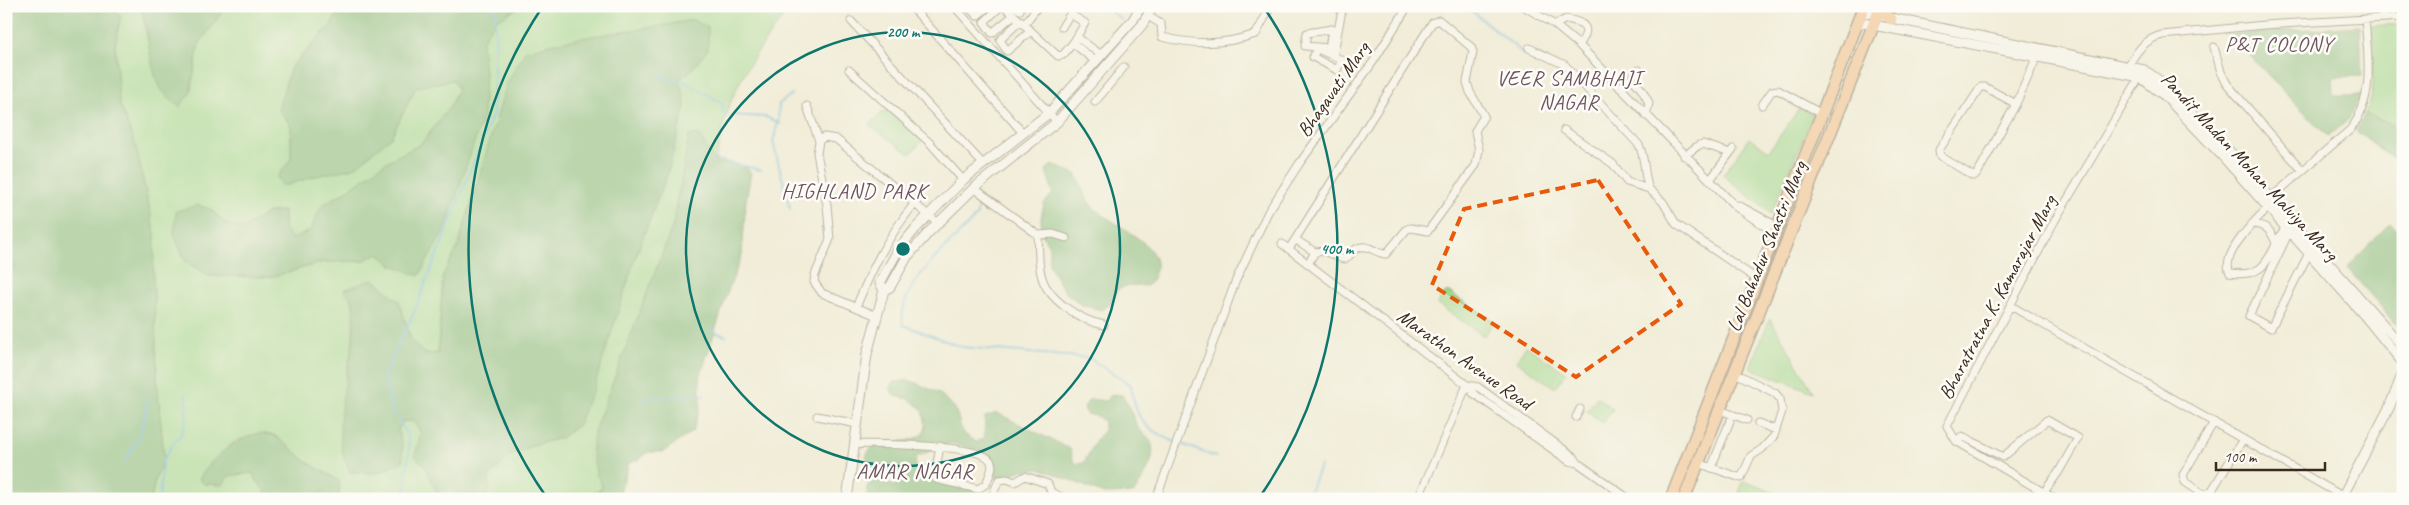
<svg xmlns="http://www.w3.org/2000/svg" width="2409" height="505" font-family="Caveat,sans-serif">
  <rect width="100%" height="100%" fill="#fdfcf7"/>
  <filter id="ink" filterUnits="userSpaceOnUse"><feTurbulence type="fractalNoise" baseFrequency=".02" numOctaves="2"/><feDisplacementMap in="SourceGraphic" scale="10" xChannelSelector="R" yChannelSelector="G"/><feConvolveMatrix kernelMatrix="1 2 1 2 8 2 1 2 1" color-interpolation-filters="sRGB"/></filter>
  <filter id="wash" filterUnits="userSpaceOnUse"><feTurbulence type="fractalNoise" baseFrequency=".0096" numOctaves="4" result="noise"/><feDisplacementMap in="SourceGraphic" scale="20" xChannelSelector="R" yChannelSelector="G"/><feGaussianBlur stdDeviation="1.12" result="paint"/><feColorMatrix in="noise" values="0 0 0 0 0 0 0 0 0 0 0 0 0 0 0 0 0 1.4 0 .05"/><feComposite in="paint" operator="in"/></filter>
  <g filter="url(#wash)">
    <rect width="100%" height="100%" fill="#f1edd8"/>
    <!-- green -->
    <path fill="#9cd98e" stroke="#6c8256" d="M108,6h31l4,9 9,48 11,27 27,4 9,-50 27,-38h117l-13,20 -39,41 -13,42 13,17v34l-14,17 6,9 33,-10 75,-39 25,-50 37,-7 5,9 -9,19 -28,36 -35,18 -38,28 -25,15 -13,26 -18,8 -8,-11v-17l-16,1 -25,17 -17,-5 -16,-15 -1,67 62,1 53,-15 39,-1 15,-8 14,12 91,-149 2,-41 -3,-34 13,-20 26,-15h265l4,2c-24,31 -47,61 -61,98 -6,18 -10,38 -14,56l-17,-28 -21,62 -4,29 -25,69 -42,106 -15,51c4,7 4,14 5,21 2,7 6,9 6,16 -19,15 -94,11 -120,11l6,-8 1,-14 22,-22 12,-7 38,-10 16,-12 17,-39 41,-129 33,-86 17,-66 -2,-14 -5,-11 15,-13 -2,-48 -40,9 -30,2 -121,77 -42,139 -15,28 -5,78 -13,1 -14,-14 -12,-39h-46v44l-7,28 -4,76 8,23 28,1 25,-12 -1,-15 -4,-16 5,-9h10l8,12 -6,23 10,10 15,33h-101v-18l-32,-19 -33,-27 -37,5 -8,7 -1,29 24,-3 15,22 -1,4h-115l4,-19 9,-21 -6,-66 -5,-119 2,-40 -19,-87 -17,-45 -4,-57 6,-30z
      M2403,24v105l-38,-15c14,-26 6,-60 3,-88z
      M1801,106l12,9 -42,99 -48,-39 26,-37 20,13z
      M886,109l37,31 -13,14 -41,-29z
      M1447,291l47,31 -10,14 -47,-32z
      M1770,318l43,74 -63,-24z
      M1526,346l40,27 -11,15 -39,-27z
      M1597,397l16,12 -10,14 -16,-12z
      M1743,481l35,13 -2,5h-39z"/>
    <!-- forest -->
    <path fill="#7db979" stroke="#5c724c" d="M6,6h102l13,9 -6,30 4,57 17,45 19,87 -2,40 5,119 6,66 -9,21 -4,19h-145z
      M139,6h87l-27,38 -9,50 -11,13c-5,-6 -13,-11 -17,-17 -16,-26 -10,-58 -23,-84z
      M343,6h178l-26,15 -13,20 3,34 -2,41 -37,111 -27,49 -27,-11 -14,-12 -15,8 -39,1 -53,15 -62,-1 -24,-15 -11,-27 2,-23 22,-6 12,4 16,15 17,5 25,-17 16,-1v17l8,11 18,-8 12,-26 26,-15 38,-28 35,-18 28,-36 9,-19 -5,-9 -37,7 -25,50 -37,31 -38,8 -33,10 -6,-9 14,-18v-33l-13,-17 13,-42 39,-41z
      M692,20l16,7v22l-15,19 -15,13 5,11 2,14 -17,66 -33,86 -41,129 -17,39 -16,12 -25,6 -25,11 -22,22v14l-7,8h-42l-15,-33 -10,-10 6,-23 -8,-12h-10l-5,9 4,16 1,15 -25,12 -28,-1c-28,-50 12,-116 3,-169 -1,-4 -6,-9 -9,-13l29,-11 26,22 12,39 14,14 13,-1 5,-78 15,-28 49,-164 18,-32c54,-17 111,-19 167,-31z
      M2360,26l2,50 -30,1 1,18h28l-13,25 -20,17 -99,-103z
      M2365,114l38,15v36l-47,-34z
      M698,134l17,28 30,4 6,7 -5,27 -4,55 -15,39 -27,83v30l-7,24 -30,21h-15l-8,7 -11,4 -11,36h-74c19,-5 42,2 58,-11 0,-6 -3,-8 -5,-14 -5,-14 -5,-29 -3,-43l79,-206 16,-89z
      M1052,165l24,9c5,10 9,24 16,32 18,20 90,42 55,80l-17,-1 -12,4 -6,14 -10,7 -20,-5 -17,-13 -16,-27v-18l-7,-13 -1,-16 3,-14 9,-11 -7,-23z
      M2390,223l13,12v97l-56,-64z
      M909,380l30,13 16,15 8,25 13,9 8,-4 1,-21 12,-4 73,36 3,11 4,4 7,-1 12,-23 8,-10v-8l-7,-6 -11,-2 -2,-7 6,-8 16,2 6,-7 10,1c8,11 10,22 16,32 3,6 11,9 13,15 7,16 -9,38 -17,51l-30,1 -62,-25 -19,1 -27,9 -1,-16 -9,-10 -17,-6 -19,-4 -34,14 -1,14 30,13 31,6 9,9h-118v-13l8,-6 20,6 5,-6c-8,-10 -18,-13 -30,-14l-4,-10c9,-17 21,-14 38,-15 6,0 13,-4 19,-7l3,-7 -3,-17 -14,-11 -15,-3 -4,-8 4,-6z
      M259,433l15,2 33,27 32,19v18h-73l1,-4 -15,-22 -24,3 -5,9 -19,-1 -5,-5c15,-24 34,-38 60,-46z"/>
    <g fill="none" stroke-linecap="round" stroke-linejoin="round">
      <!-- stream -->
      <path stroke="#65b3df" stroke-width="2" d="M949,6l14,15
        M1104,6l18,14
        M1466,6l58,48
        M660,76l27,7 35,20 1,9 5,3 38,2 14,7
        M714,159l47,11
        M977,196v19c-24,29 -81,68 -74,110l59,22 127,11 42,27c5,35 12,43 44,57
        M790,209l-17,-67 5,-20 1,-18 13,-10
        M712,328l5,5 9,3
        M642,402l6,-4 56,-3
        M1179,443l37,14
        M126,461l15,-28 8,-37
        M159,499l4,-38 10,-18 8,-8 5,-15v-25
        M404,499l5,-50 -1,-13 -17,-28 -7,-32 30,-64 79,-198 3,-108
        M1307,499l13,-33"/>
    </g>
  </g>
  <g filter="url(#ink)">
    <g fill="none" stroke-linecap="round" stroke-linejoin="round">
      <!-- minor casing -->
      <g stroke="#7b6e5f" stroke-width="9">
        <path id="minor" d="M911,6l112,127
          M954,6l103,116
          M968,6l9,10 12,-10
          M1001,6l-17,16 8,11 22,-18
          M1004,6l54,50 5,-1 10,-12 22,18
          M1014,6l6,4
          M1523,6l32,19 24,20 157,162 39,26
          M1148,16l13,8 1,13c33,8 61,8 94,-3l15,-28
          M851,21l132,143
          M1020,21l-20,19 7,11 24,-20
          M1024,25l14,-19
          M1555,25l11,-6c18,3 27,8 13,26
          M1062,27l8,-13 15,9 -12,20
          M1077,37l24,18
          M2214,47l7,25 6,12 75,86
          M1329,48l3,-19 -25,4 -2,13 24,2h5
          M1529,48l36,17 74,80c7,14 4,29 10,44
          M1318,49l24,11 -5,10 -24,-13 3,-7z
          M1334,52l8,-42 -8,-4
          M2128,66c9,-15 17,-27 34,-31l102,-10 139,-8
          M849,70l81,73 33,37
          M1632,78l7,-8
          M1620,88l12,-10 10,12 7,13 -3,13
          M1095,102l29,-35
          M2016,104l-31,-17h-4l-42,63 1,6 33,20 4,-2 39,-70 23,-52
          M1762,105l10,-14 6,-1 44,24
          M807,106l12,35
          M1564,130l49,34 14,18 22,7 14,13 13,22 82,56
          M1684,156l15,-11 4,-1 27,9
          M1710,180l23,-31
          M974,188l64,47c1,13 0,27 3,39 5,25 40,47 63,51
          M2267,201l84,-72c24,-32 17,-72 14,-110
          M1738,205l39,21
          M2268,208c-13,12 -48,47 -38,65 39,6 38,-19 55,-45
          M2252,224c14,1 19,6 24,19
          M2289,232l-40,84 22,12 40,-79
          M1038,235l15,-1 13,4
          M1296,240l19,12
          M1282,244l185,141 11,2 96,70 4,6 51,36
          M1289,249l143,-226 7,-3 32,27 2,5 -6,30 3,10 14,24 -9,15 4,19 -3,15 -48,66 -17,-3 -4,1 -21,25c-10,0 -18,-11 -28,-6 -6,2 -7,8 -13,11 -12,-1 -16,-10 -30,-7l-7,12
          M2011,306l331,190
          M856,307c18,-42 30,-68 59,-104
          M877,316l-55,-23 -8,-11 1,-7 15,-36 -3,-34 -10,-52 2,-12 5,-4 12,2 102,84
          M1469,386l4,7 96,68 9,2
          M1720,410l27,10
          M817,416l40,8
          M1576,417l4,-8
          M2214,422l-31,53 2,7 18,12 8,-2 32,-53
          M1758,423l18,7
          M1956,441l6,-5 41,21 44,-37 31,18 -20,35 -14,19
          M855,444c22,1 129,-1 136,18 3,6 -3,16 -5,22l-8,5 -42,-10 -1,-4 5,-29
          M1698,463l43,15 10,-22 11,-7 12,-13 8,-25 -2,-12 -5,-6 -40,-20
          M1711,468l19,-47
          M994,499l-1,-5 6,-14 8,-1 8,3 10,-6 23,8 3,8 14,7
          M1156,499l80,-219 32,-68 31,-48 74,-102 35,-56
          M1418,499l49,-114
          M2055,499l-99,-58 -9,-15 107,-204 87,-147"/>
      </g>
      <!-- tertiary casing -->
      <g stroke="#7b6e5f" stroke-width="11">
        <path id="tertiary" d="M1862,12l282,58 16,11 71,72 172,194
          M1858,22l282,55 25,19 61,64 138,155 39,48
          M884,290l6,-3 17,-30 22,-25 45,-44 83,-66 85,-97 11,-19
          M847,499l20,-145 17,-64 -4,-7 18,-33 18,-22 47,-48 86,-67 84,-93 8,-14
          M2341,499l48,-91 14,-35"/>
      </g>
      <!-- primary casing -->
      <g stroke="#7b6e5f" stroke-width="14">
        <path id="primary" d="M1884,6l2,9 5,4
          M1671,499l193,-493
          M1684,499l197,-493"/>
      </g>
      <!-- minor -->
      <use href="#minor" stroke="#fff" stroke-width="7"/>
      <!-- tertiary -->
      <use href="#tertiary" stroke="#fff" stroke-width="9"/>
      <!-- primary -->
      <use href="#primary" stroke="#f8bd89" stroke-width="11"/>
    </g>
  </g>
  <!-- marked area -->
  <path d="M0 0H2409V505H0ZM1598,180l83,124 -105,73 -144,-92 32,-76z" fill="#f1edd8" fill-opacity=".55" fill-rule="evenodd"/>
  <path fill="none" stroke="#e8590c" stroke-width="4" stroke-dasharray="10 6" stroke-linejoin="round" d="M1598,180l83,124 -105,73 -144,-92 32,-76z"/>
  <!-- distance rings -->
  <g fill="none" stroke="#0f766e" stroke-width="2.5">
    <circle cx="903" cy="249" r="217"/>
    <path d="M547 498A434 434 0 0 1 543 6M1263 6A434 434 0 0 1 1259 498"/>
  </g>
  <g text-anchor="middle" stroke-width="5" stroke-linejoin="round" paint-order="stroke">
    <!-- street labels -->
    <g font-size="20" fill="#3b2a1e" stroke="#fdfcf7">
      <text transform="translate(1333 89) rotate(-55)" y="7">Bhagavati Marg</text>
      <text transform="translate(2250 166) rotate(47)" y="7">Pandit Madan Mohan Malviya Marg</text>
      <text transform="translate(1766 246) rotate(-68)" y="7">Lal Bahadur Shastri Marg</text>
      <text transform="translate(1997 297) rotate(-62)" y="7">Bharatratna K. Kamarajar Marg</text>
      <text transform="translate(1465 359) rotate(35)" y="7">Marathon Avenue Road</text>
    </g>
    <!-- neighbourhood labels -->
    <g font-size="21" letter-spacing="1" fill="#6d5462" stroke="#fdfcf7">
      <text x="2279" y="51">P&amp;T COLONY</text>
      <text x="1569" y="85">VEER SAMBHAJI<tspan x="1569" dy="24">NAGAR</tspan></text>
      <text x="854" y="198">HIGHLAND PARK</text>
      <text x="915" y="478">AMAR NAGAR</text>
    </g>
  </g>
  <circle cx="903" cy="249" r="8" fill="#0f766e" stroke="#fdfcf7" stroke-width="2.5"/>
  <g font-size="15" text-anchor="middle" font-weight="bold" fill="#0f766e" stroke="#fdfcf7" stroke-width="5" stroke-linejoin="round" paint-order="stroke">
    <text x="903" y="37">200 m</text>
    <text x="1337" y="254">400 m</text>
  </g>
  <!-- margin -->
  <rect width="2409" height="505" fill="none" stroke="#fdfcf7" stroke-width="25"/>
  <!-- scale -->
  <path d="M2216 462v8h109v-8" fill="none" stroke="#3b2a1e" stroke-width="2.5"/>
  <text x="2224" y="462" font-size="15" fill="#3b2a1e" stroke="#fdfcf7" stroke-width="4" paint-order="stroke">100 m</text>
</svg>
